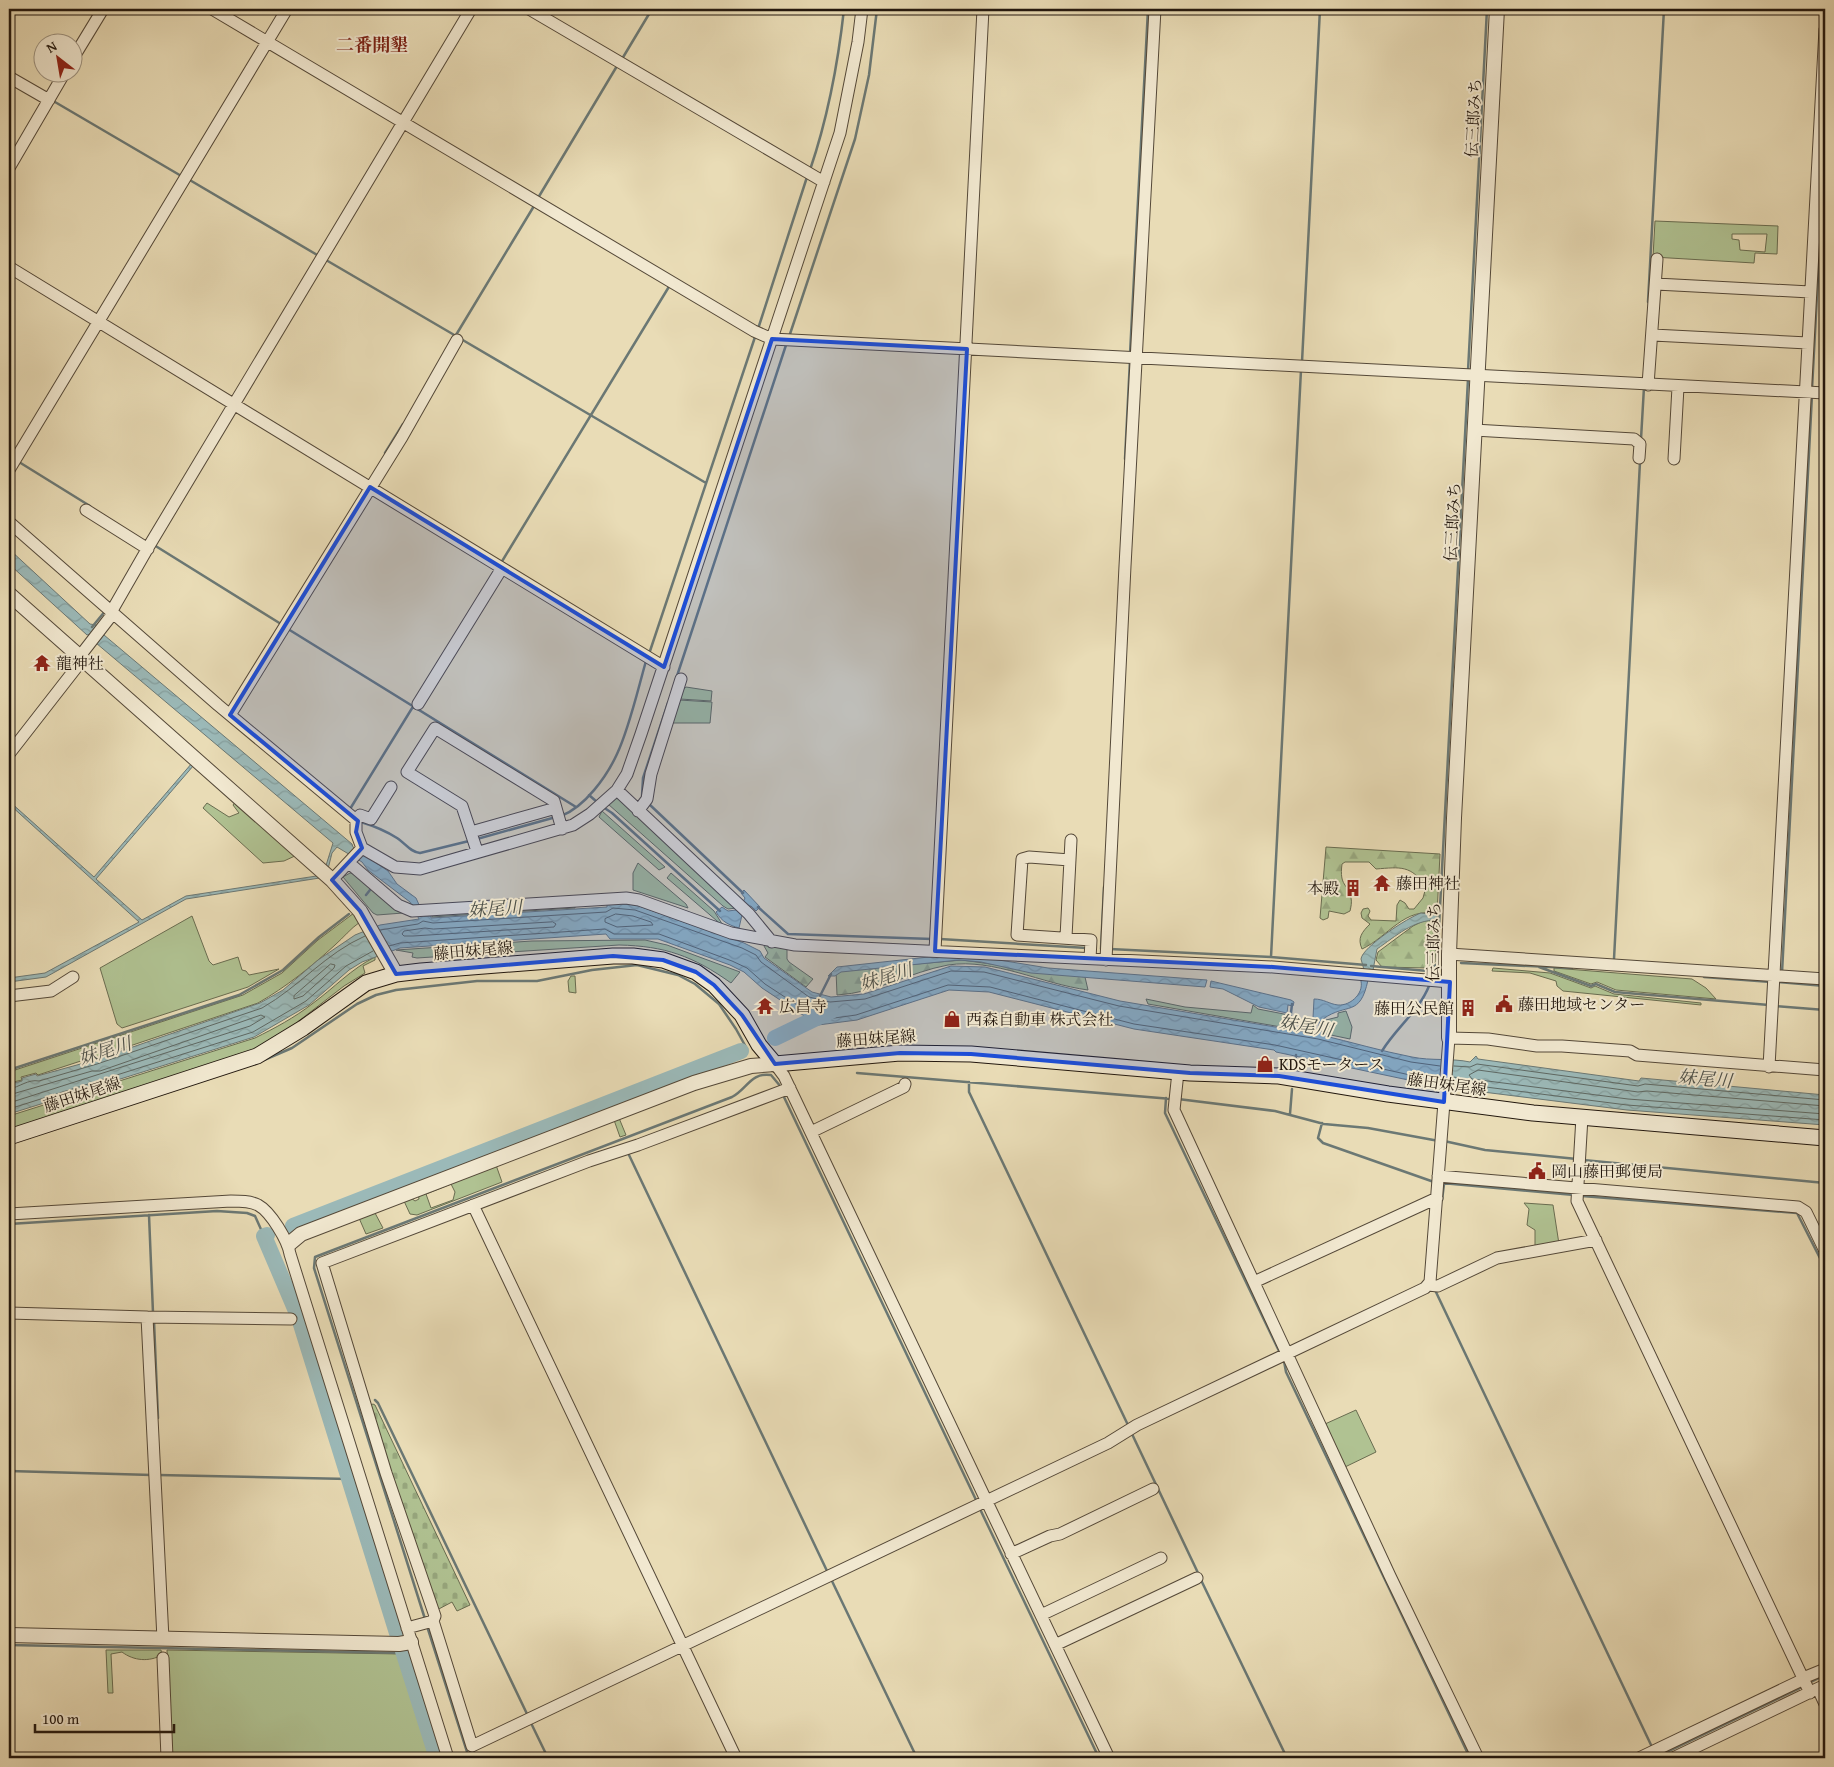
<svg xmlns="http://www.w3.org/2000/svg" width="1834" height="1767" font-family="'Gentium Book Plus','Noto Serif JP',serif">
  <defs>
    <pattern id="forest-firs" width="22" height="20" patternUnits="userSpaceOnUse" patternTransform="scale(1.25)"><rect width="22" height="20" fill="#b0c292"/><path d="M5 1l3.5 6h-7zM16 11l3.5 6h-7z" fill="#97a67d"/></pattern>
    <pattern id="cemetery-stones" width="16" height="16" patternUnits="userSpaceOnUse" patternTransform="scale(1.25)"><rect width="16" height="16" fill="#b0c292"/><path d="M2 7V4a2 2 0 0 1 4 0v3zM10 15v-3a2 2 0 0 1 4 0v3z" fill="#97a67d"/></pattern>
    <pattern id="water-waves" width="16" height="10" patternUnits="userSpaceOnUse" patternTransform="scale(1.25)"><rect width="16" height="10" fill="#9bb9b8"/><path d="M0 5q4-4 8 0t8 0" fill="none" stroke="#859e9d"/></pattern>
  </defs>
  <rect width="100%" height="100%" fill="#e9dcb6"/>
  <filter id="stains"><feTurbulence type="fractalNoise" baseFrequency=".004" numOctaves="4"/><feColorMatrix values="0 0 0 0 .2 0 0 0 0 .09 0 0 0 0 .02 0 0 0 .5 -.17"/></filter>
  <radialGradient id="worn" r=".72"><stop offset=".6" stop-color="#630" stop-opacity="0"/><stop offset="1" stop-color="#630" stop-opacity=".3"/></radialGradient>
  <!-- grass -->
  <path fill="#b0c292" stroke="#696c50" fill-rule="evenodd" d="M1655,221l123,5 -1,28 -22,-1 -1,10 -101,-6zM1732,234h35l-2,18 -25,-2 -1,-10 -7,-1z
    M686,687l26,4 -1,10 -31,-2 1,-8z
    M679,700l33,2 -2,21h-39z
    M617,797l120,111 -9,1 -5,-3 -115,-102z
    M236,801l61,54 -13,6 -21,2 -60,-55 4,-5 22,14 10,-4 -6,-8z
    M602,811l63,56 -6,3 -60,-53z
    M638,863l48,41 2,4 -55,-18v-17z
    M350,873l7,1 46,39 -26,2 -4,-2 -30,-36z
    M671,873l43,38 10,16 -57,-49z
    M575,904v4l-143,9v-2z
    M354,913l6,9c-10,7 -16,15 -25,23 -24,22 -49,42 -77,58l-164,55 -1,-1 -55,18 -2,-2 -15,4 1,3 -13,3v-11l234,-77 39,-22 36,-33z
    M192,916l17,45 4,4 25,-8 4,13 4,1 3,4 30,-6 -31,18 -126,41 -5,-4 -17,-56z
    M645,940l22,5 73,27 -9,11c-38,-27 -66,-37 -112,-38l-202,13 -5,-1 1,-4 -17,-3 136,-9z
    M375,957v3l-12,6 2,7 -21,13 -84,65 -251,79v-14l246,-78c20,-10 39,-20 57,-34 22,-16 39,-35 63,-47z
    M1493,968l57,5 41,15 4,-2 19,8 87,9v2l-138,-14 -6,-5 -1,-5 -26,-8 -38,-2z
    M1554,968l138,11 14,9 10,11 -100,-9 -19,-8 -6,2 -37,-13z
    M571,976h4l1,17 -7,-1 -1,-11z
    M1146,999l39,8 66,6 2,-8 5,4 31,6 -2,13 -139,-24z
    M1346,1011l6,16 -2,12 -24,-5 -2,-9 2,-5 12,-3v-4z
    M619,1118l7,17 -6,2 -6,-17z
    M496,1165l6,17 -85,33 -7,-1 -6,-13 7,-3 4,3 4,-2 -1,-5zM451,1184l4,8 -2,8 -22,8 -5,-14z
    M1524,1203l29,2 6,39 -24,5v-19l-8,-5 2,-16z
    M375,1213l8,15 -17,6 -7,-16z
    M1356,1410l20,42 -31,15 -20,-43z
    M106,1650h55l1,5c-13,7 -28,6 -40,-3l-11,2 2,39h-5z
    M167,1650l234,4 32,104h-262z"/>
  <!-- forest -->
  <path fill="url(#forest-firs)" stroke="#696c50" d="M1326,847l114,7 -3,60c-32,-8 -49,23 -75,35 -5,-11 0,-17 8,-25l-8,-6 -1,-5 2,-4 5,-1 2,3 -2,5 3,4 25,1 1,-16 3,-5 5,3 4,6h5l9,-11 3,-11c-15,-22 -25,-20 -50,-18l-7,-7h-24l-3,2c-3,23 6,19 9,34 1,4 0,9 -1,13l-6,3 -15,-3 -1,7 -5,2 -3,-2z
    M1425,920h12l-2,42 -8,6 -45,-1 -6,-7 2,-8 35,-26z
    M766,944l21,4v11l2,3 24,17 -7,8 -41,-30 3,-4 -4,-7z
    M962,960l123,17 3,13c-46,-6 -94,-32 -140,-25 -38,7 -72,28 -111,30l-1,-24z"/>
  <!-- cemetery -->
  <path fill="url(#cemetery-stones)" stroke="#696c50" d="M373,1404l2,1 95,200 -13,6 -5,-9 -17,9 -67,-205z"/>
  <!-- water -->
  <path fill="url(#water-waves)" stroke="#6b7874" d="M9,549l81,75 6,1 8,10 248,209 1,3 35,24 9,13 19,14 8,18h7v2l176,-11v-5l29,3 108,38 16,8 4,7 48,34 19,5 33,-3 87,-28 34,1 135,34 197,33 3,-14 -7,-2 1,-19c10,0 15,5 24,6 13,1 28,-13 22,-27l8,2c-8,38 -21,22 -45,39l-2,16c30,7 60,16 91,22 19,4 40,1 58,5l6,-6 2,3 161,22 2,-3 184,17v30l-198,-15 -160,-20 -9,-7 -45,-2 -137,-29 -2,-2 -140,-21 -145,-37 -40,-2 -92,30 -39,5 -56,-37 -18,-16 -14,-7 -72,-26h-48l-4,-5 -206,14 -38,14 -13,8 -40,35 -55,32 -245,77v-30l13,-3v-3l14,-4 1,2 58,-16 165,-57 23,-13 35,-30 37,-25 25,-10 39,-6 -9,-17 -42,-32 -6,-8 -25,-15 -5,6 -6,24 -140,22 -140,78 -37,5v-4l36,-5 94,-51 -130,-118v-3l85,76 98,-114 2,2 -98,114 46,41 44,-24 137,-21 10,-32 -237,-200 -5,-9 -4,1 -78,-71z
    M744,890l16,17 -4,4 -5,-5 -6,1 -3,-3 3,-6 -4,-5z
    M722,907l6,4 8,-1 6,5 -3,13c-10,-3 -17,-6 -23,-16z
    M1421,913l16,2v5c-24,0 -41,16 -60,29l-4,21h-9l-3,-11c1,-12 48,-42 60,-46z
    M947,955l46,4 55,9 159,12 -2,7 -174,-14 -50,-11 -22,-2 -118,12 -6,4h-7l9,-9z
    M1211,981l80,19 3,2 -1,4 -5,-1 -1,8 -28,-6 -36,-18 -13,-2z"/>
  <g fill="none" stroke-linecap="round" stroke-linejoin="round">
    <!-- shore -->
    <path stroke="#5e6863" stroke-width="1" d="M616,914l17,2 18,6 2,3 -36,2 -12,-5v-3z
      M553,922l3,2 -2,3 -141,9h-9l-2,-2 2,-3 21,-3 8,1z
      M380,930l38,-6 5,-3 10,2 173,-11 7,-4 22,2 107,38 14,7 5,7 48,35 21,5 35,-3 86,-28 33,1 135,34 199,33 93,23 29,4
      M389,946l11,-3 205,-14 9,5h45l73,27 15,7 18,16 55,36 36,-5 92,-30 42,2 144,37 141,21 135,30 29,1
      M331,964l4,1 -1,3 -31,28 -9,3v-3z
      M1454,1066l16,1 7,-3 161,22 7,-2 180,16
      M1453,1077l7,1 10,7 157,20 198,15
      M9,1089c11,-2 19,-10 30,-8l58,-17 165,-56c37,-21 64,-55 103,-72
      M9,1095l83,-24h8l161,-56 4,2 -15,9 -241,77
      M1825,1106l-178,-15 -9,1 -160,-22 -9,5 3,4 156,20 197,15
      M9,1109l244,-77 53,-31 40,-35 27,-15"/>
    <!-- stream -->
    <path stroke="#6b7874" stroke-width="2.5" d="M622,59l30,-50
      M55,102l128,75
      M810,170c18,-53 28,-106 34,-161
      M188,179l131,77
      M538,198l79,-132
      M326,260l130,76
      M1648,302l16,-293
      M758,329l49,-152
      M456,335l78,-129
      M789,337l66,-198 14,-64 8,-66
      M461,339l245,144
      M1130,354l18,-345
      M1302,362l18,-353
      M1468,371l19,-362
      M1812,389l13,-245
      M1641,439l3,-52
      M385,453l18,-29
      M1125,459l5,-99
      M19,462l71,44
      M154,545l127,79
      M501,563l169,-278
      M92,627l14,-17
      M288,629l288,178
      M649,654l106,-317
      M676,679l111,-337
      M589,795l8,7
      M642,796l1,-18 25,-75
      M649,804l94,89
      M603,807l9,6 108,98
      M350,809l64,-104
      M561,816c24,-9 46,-40 56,-62 12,-25 21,-65 29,-93
      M361,822c13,4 25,9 36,16 8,5 13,14 23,15l49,-12
      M477,839l79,-22
      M366,895l4,-5
      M758,907l30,27 144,5
      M940,939l147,9
      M1101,949l3,-62
      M1110,949l161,8 95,8
      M1271,957l30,-587
      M1614,959l26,-497
      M1461,963l111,5
      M1371,966l57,5 9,-7 31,-585
      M1539,967l52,19 5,-2 19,8 154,13
      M1782,973l30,-578
      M1704,977l67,5
      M1777,982l48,4
      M820,996l11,-22
      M1775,1006l50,4
      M1289,1031l3,-27
      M1382,1051c14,-23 37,-40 47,-65
      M264,1060l28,-12 65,-44 19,-9 20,-5 81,-9h60l55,-11 45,-5 41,10 17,9 24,20 17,25 11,20
      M1295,1068l1,-13
      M9,1070l230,-75 44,-25 36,-33 30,-23
      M857,1073l315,26
      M969,1082v10l158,331
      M783,1095l194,407
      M1166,1098l-1,15 114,238
      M1178,1099l97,12 49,13 44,4 71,13
      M1290,1114l2,-25
      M1322,1123l-4,15 5,5 111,39
      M1444,1141l41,9 92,9
      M629,1155l199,418
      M1583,1160l242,23
      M1442,1183l132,12
      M1823,1184l2,10
      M1582,1196l215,17 28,55
      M1442,1200l2,-16
      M149,1215l4,98
      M9,1224l208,-13 30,2 8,3 9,20
      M1435,1290l217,457
      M154,1321l4,97
      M1284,1361l2,11 184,386
      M375,1400l3,3 150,313
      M1132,1434l67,141
      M9,1471l143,4
      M158,1475l191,4
      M979,1507l120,251
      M831,1579l86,179
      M1201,1580l86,178
      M425,1619l-111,-351 1,-11 417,-160c15,-8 19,-25 39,-22l10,12
      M427,1626l42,132
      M9,1645l395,8
      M1809,1683l16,-8
      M1822,1707l3,7
      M530,1721l18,37
      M1654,1758l150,-72"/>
    <!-- river -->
    <path stroke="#9bb9b8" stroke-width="16" d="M775,1038l56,-27
      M293,1226l448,-175
      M267,1235l-3,1 35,82 98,315
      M403,1651l34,107"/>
    <!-- minor casing -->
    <g stroke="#544838" stroke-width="13">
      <path id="minor" d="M212,9l542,322 18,8 1053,54
        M529,9l295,173
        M72,60l31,-51
        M9,77l40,23
        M9,168l56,-96
        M9,267l655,400
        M1656,284l154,8
        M1653,335l155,8
        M1648,385l9,-126
        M1474,430l160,9 6,5 -1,14
        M1674,459l4,-72
        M9,470l278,-461
        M86,510l62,39
        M9,522l209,183 138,115v12l6,16 33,19 25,2 153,-44 17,-11 27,-24 132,124 23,28
        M80,656l31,-40 3,-9 35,-61 322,-537
        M418,704l84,-136
        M230,715l172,-278 55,-97
        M9,754l74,-95
        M617,790l10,-16 14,-40 199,-601 18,-91 4,-33
        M638,811l9,-12 4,-25 30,-95
        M356,820l4,-5 11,4 20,-32
        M471,832l85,-24
        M477,851l-15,-45 -55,-34 28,-44 119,73 8,28
        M1070,860l-41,-3 -7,2 -5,76 74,5 -1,19
        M349,863l49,42 14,6 214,-13 13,2 92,33 64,12 478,22 177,15
        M332,880l30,-32
        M1066,937l5,-97
        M935,951l48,-942
        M1449,954l376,25
        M1106,960l19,-394 30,-557
        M9,996l42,-5 22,-14
        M775,1064l9,12 325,682
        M1769,1067l56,-1038
        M1178,1072l-4,38 216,466 88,182
        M790,1088l-152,57 -49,16 -267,102 64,210 49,143 -2,5 39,125 636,-303 29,-18 288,-137 5,-6 19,-244 39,1 49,7h25l68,5 7,4 188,15
        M1582,1117l-5,84 233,492
        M811,1132l93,-45 1,-3
        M1438,1176l360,31 8,5 19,39
        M473,1205l263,553
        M9,1214l222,-13c9,0 19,0 27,4 13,7 30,36 32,49l158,504
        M1254,1282l183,-84
        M1428,1285l10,1 59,-28 99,-18
        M9,1313l138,4 16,322
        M147,1317l144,2
        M1011,1554l39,-18 10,-2 93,-45
        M1041,1615l120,-57
        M407,1628l26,-7
        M1055,1645l142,-67
        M163,1658l4,100
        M1803,1678l22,-9
        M1818,1689l7,15
        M1639,1758l165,-79
        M1673,1758l152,-73"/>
    </g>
    <!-- tertiary casing -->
    <g stroke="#544838" stroke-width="16">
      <path id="tertiary" d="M9,594l323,286 28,31 36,63
        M1449,1038v-84l5,-136 43,-809
        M289,1244l12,-10 393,-151 57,-17 24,-2
        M9,1635l390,9 12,-2"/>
    </g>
    <!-- secondary casing -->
    <g stroke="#22170e" stroke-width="17">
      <path id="secondary" d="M9,1137l248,-81 46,-28 63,-45 30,-9 25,-3 192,-15h20l30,4 33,12 18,13 28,30 17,30 16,19 125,-11 71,1 219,19 89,3 109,18 145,19 292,25"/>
    </g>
    <!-- minor -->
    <use href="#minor" stroke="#f1e8d0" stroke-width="11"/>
    <!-- tertiary -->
    <use href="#tertiary" stroke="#f1e8d0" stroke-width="14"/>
    <!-- secondary -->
    <use href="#secondary" stroke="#f1e8d0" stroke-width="15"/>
  </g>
  <!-- marked area -->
  <path fill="#1d4ed8" fill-opacity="0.2" stroke="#1d4ed8" stroke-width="4" stroke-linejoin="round" d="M772,339l195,10 -32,602 338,16 177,15 -6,120 -165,-26 -89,-3 -219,-19 -71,-1 -125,11 -33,-49 -28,-30 -18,-13 -33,-12 -50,-4 -217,18 -36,-63 -28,-31 30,-32 -6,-16 2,-11 -128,-106 140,-228 294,180z"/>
  <!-- icons -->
  <defs>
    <g id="temple-bare" transform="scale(1.35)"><path d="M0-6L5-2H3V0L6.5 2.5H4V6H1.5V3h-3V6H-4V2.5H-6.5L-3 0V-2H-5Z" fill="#8f2418" stroke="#f1e8d0" stroke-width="2.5" paint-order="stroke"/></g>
    <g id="building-bare" transform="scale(1.35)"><path d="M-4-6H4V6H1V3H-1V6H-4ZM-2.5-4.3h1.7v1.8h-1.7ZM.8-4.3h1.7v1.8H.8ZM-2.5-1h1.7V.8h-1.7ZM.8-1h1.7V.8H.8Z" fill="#8f2418" stroke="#f1e8d0" stroke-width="2.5" paint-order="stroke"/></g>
    <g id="civic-bare" transform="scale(1.35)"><path d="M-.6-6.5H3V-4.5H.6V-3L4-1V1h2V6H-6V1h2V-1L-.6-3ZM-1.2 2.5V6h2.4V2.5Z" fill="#8f2418" stroke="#f1e8d0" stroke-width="2.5" paint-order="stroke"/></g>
    <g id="shop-bare" transform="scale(1.35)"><path d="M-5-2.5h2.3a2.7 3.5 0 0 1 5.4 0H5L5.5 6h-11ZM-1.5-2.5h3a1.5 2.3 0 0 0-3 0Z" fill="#8f2418" stroke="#f1e8d0" stroke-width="2.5" paint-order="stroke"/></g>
  </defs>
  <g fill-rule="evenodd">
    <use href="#temple-bare" x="42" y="663"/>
    <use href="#temple-bare" x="1382" y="883"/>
    <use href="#building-bare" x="1353" y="888"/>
    <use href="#civic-bare" x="1504" y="1004"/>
    <use href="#temple-bare" x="765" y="1006"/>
    <use href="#building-bare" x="1468" y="1008"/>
    <use href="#shop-bare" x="952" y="1019"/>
    <use href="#shop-bare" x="1265" y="1064"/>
    <use href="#civic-bare" x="1537" y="1171"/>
  </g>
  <g text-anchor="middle" stroke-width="4" stroke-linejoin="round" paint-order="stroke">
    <!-- street labels -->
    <g font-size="16" fill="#22170e" stroke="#f1e8d0">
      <text transform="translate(1473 118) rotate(-87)" y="6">伝三郎みち</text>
      <text transform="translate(1452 522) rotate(-87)" y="6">伝三郎みち</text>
      <text transform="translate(1433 942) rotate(-89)" y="6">伝三郎みち</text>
      <text transform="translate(473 950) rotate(-5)" y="6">藤田妹尾線</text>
      <text transform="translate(876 1038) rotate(-4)" y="6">藤田妹尾線</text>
      <text transform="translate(1447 1084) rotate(8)" y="6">藤田妹尾線</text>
      <text transform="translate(82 1094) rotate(-18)" y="6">藤田妹尾線</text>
    </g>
    <!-- poi labels -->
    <g font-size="16" fill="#22170e" stroke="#f1e8d0" text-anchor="start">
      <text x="56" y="669">龍神社</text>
      <text x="1396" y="889">藤田神社</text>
      <text x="1339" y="894" text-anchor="end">本殿</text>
      <text x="1518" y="1010">藤田地域センター</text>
      <text x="779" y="1012">広昌寺</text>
      <text x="1454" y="1014" text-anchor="end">藤田公民館</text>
      <text x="966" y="1025">西森自動車 株式会社</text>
      <text x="1279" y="1070">KDSモータース</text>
      <text x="1551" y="1177">岡山藤田郵便局</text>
    </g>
    <!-- neighbourhood labels -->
    <g font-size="18" font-weight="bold" fill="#7a1f14" stroke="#f1e8d0">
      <text x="372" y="51">二番開墾</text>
    </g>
    <!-- water labels -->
    <g font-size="18" font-style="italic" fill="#4c504a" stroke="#f1e8d0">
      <text transform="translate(495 909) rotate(-4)" y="6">妹尾川</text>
      <text transform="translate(886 977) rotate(-17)" y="6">妹尾川</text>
      <text transform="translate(1306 1026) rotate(10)" y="6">妹尾川</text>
      <text transform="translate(105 1051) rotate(-18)" y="6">妹尾川</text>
      <text transform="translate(1705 1079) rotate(5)" y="6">妹尾川</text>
    </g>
  </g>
  <!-- margin -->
  <rect width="1834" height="1767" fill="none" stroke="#e9dcb6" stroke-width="30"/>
  <rect x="10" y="10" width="1814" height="1747" fill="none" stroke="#22170e" stroke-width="2.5"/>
  <rect x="15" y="15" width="1804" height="1737" fill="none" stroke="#22170e"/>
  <!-- north arrow -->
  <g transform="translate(58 58) rotate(329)"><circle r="24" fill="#f1e8d0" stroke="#9e9482"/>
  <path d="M0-4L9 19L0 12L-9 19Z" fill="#8f2418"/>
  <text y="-8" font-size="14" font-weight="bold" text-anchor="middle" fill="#22170e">N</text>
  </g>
  <!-- scale -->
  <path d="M35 1724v8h139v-8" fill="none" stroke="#22170e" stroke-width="2.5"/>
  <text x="42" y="1724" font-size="15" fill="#22170e" stroke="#f1e8d0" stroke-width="4" paint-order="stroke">100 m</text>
  <rect width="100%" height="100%" filter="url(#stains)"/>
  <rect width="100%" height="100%" fill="url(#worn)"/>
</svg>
